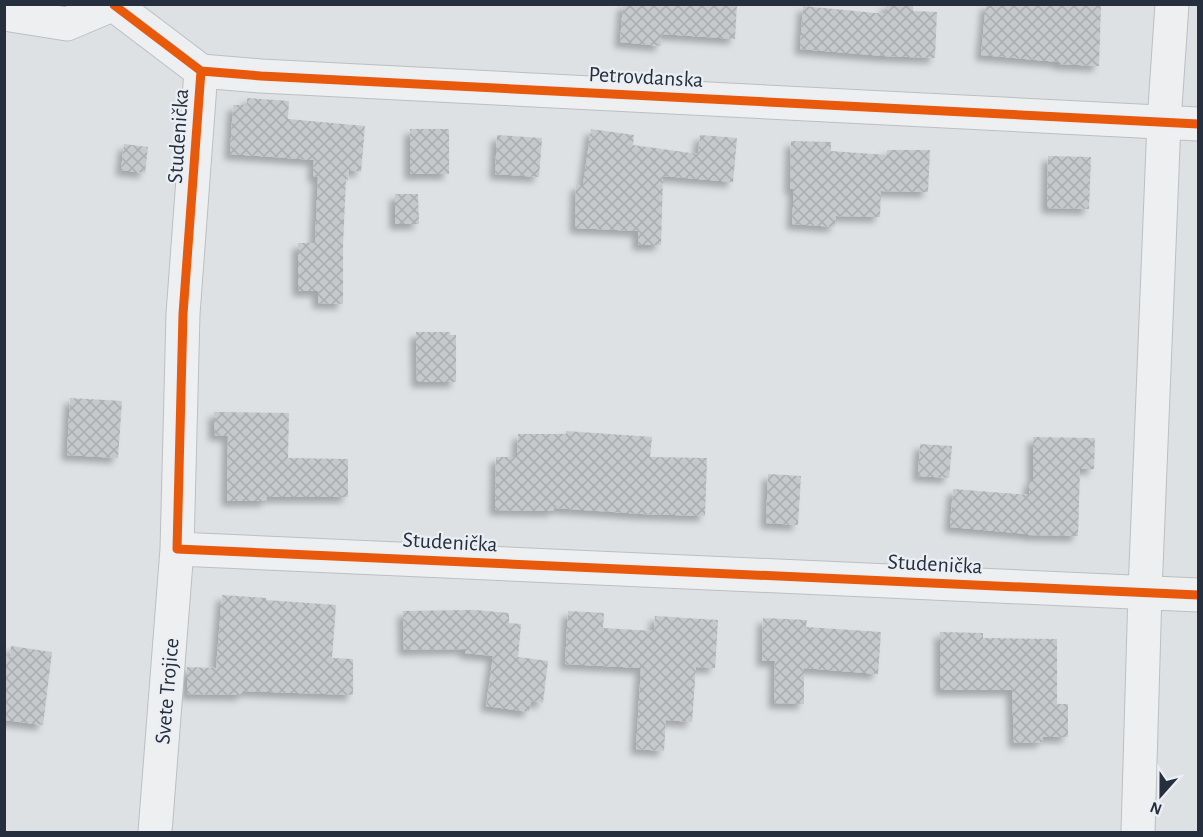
<svg xmlns="http://www.w3.org/2000/svg" width="1203" height="837" font-family="'Alegreya Sans',sans-serif">
  <defs>
    <pattern id="building-cross-hatch" width="8" height="8" patternUnits="userSpaceOnUse" patternTransform="scale(1.5)"><rect width="8" height="8" fill="#c6c9cc"/><path d="M0 0l8 8M0 8l8-8" fill="none" stroke="#aaadb0"/></pattern>
    <filter id="shadow"><feDropShadow dx="-5.5" dy="5.5" stdDeviation="3" flood-color="#0004"/></filter>
  </defs>
  <rect width="100%" height="100%" fill="#dee1e4"/>
  <!-- building -->
  <path fill="url(#building-cross-hatch)" filter="url(#shadow)" d="M623,4h114l-2,35 -73,-5 -1,12 -41,-4z
    M886,4h27v7l24,1 -2,46 -51,-2 -84,-7 3,-43 83,8z
    M986,4h115l-2,62 -40,-2v-2l-78,-7z
    M247,98l42,3 -1,18 77,7 -4,46 -12,-2 -1,10 -2,-1 -3,66v59l-25,-1v-12h-20v-48h17l3,-66 -5,-1 1,-16 -84,-6 3,-49h14z
    M410,129h39v45h-39z
    M591,129l43,6 -1,10 65,9 2,-19 37,3 -4,44 -70,-6 -2,69h-23v-14l-63,-3 1,-43h7z
    M497,135l45,3 -3,39 -44,-3z
    M791,141l40,1v9l56,4v-5h43l-2,42 -47,-1 -1,26 -44,-1 -1,11 -43,-3 2,-35h-4z
    M124,144l24,3 -3,26 -24,-3z
    M1048,156l43,1 -2,52 -42,-1z
    M395,194h23l1,30h-24z
    M416,332h34v3h6v47h-39z
    M70,398l52,3 -4,57 -51,-3z
    M214,412l75,1 -1,45 60,1v38h-81v4h-40l1,-65 -14,-1z
    M566,431l86,6 -2,20 57,1 -2,58 -62,-2 -89,-6v3l-59,-1 1,-53h21l1,-23h48z
    M1033,437l62,1 -1,31h-14l-2,67 -50,-1v-1l-78,-7 3,-38 76,6v-14h4z
    M920,444l32,2 -3,32 -31,-2z
    M768,474l33,2 -3,49 -32,-2z
    M222,595l44,3v2l70,5 -4,53 21,1v36l-110,-4v4l-56,-1v-27l29,1z
    M475,610l34,3v10l12,1 -3,33 30,4 -5,42 -12,-2 -2,11 -43,-6 7,-50 -28,-3v-4l-61,1 -1,-39z
    M568,611l36,2 -1,15 51,3 1,-15 63,4 -3,48 -19,-1 -4,55 -26,-2 -2,31 -28,-2 5,-81 -76,-4z
    M763,618l44,2 -1,7 75,5 -3,42 -74,-6v36l-30,-1 1,-42h-13z
    M940,632l43,1v5l74,1v65h11v33h-25v5l-29,1 -2,-53h-72z
    M11,646l41,6 -9,73 -39,-5v-64l6,1z"/>
  <g fill="none" stroke-linecap="round" stroke-linejoin="round">
    <!-- street casing -->
    <g stroke="#bcbfc2" stroke-width="35">
      <path id="street" d="M114,5l87,66 60,5 937,48
        M4,14l63,10 47,-20
        M201,71l-18,243 -6,235 1021,46
        M155,832l22,-283
        M1138,832l7,-240 19,-470 8,-118"/>
    </g>
    <!-- street -->
    <use href="#street" stroke="#edeff1" stroke-width="33"/>
    <!-- cycleway casing -->
    <g stroke="#ebeff4" stroke-width="13">
      <path id="cycleway" d="M114,5l87,66 60,5 937,48
        M201,71l-18,243 -6,235 1021,46"/>
    </g>
    <!-- cycleway -->
    <use href="#cycleway" stroke="#e8590c" stroke-width="9"/>
  </g>
  <g text-anchor="middle" stroke-width="4.5" stroke-linejoin="round" paint-order="stroke">
    <!-- street labels -->
    <g font-size="22" fill="#252f3d" stroke="#ebeff4">
      <text transform="translate(646 76) rotate(3)" y="8">Petrovdanska</text>
      <text transform="translate(177 136) rotate(-86)" y="8">Studenička</text>
      <text transform="translate(450 541) rotate(3)" y="8">Studenička</text>
      <text transform="translate(935 563) rotate(3)" y="8">Studenička</text>
      <text transform="translate(166 691) rotate(-85)" y="8">Svete Trojice</text>
    </g>
  </g>
  <!-- border -->
  <rect width="1203" height="837" fill="none" stroke="#252f3d" stroke-width="12"/>
  <!-- north arrow -->
  <g transform="translate(1161 795) rotate(201)" stroke="#ebeff4" stroke-width="4.5" paint-order="stroke">
  <path d="M0-4.5L10 22L0 15L-10 22Z" fill="#252f3d"/>
  <text y="-9" font-size="16" font-weight="bold" text-anchor="middle" fill="#252f3d">N</text>
  </g>
</svg>
